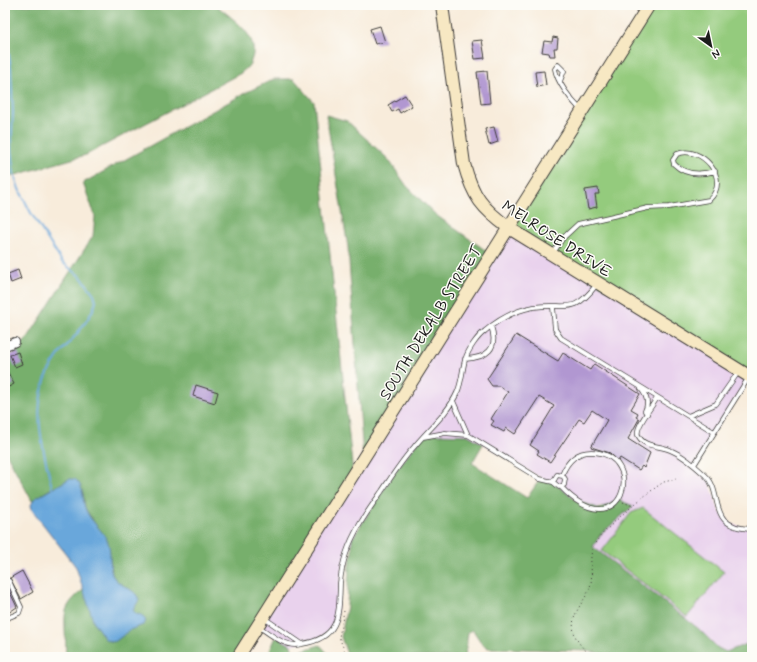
<svg xmlns="http://www.w3.org/2000/svg" width="757" height="662" font-family="Mynerve,sans-serif">
  <rect width="100%" height="100%" fill="#fdfcf7"/>
  <filter id="ink" filterUnits="userSpaceOnUse"><feTurbulence type="fractalNoise" baseFrequency=".025" numOctaves="2"/><feDisplacementMap in="SourceGraphic" scale="8" xChannelSelector="R" yChannelSelector="G"/><feConvolveMatrix kernelMatrix="1 2 1 2 8 2 1 2 1" color-interpolation-filters="sRGB"/></filter>
  <filter id="wash" filterUnits="userSpaceOnUse"><feTurbulence type="fractalNoise" baseFrequency=".012" numOctaves="4" result="noise"/><feDisplacementMap in="SourceGraphic" scale="16" xChannelSelector="R" yChannelSelector="G"/><feGaussianBlur stdDeviation="0.9" result="paint"/><feColorMatrix in="noise" values="0 0 0 0 0 0 0 0 0 0 0 0 0 0 0 0 0 1.4 0 .05"/><feComposite in="paint" operator="in"/></filter>
  <g filter="url(#wash)">
    <rect width="100%" height="100%" fill="#f8ecdb"/>
    <!-- built -->
    <path fill="#e9d2ed" d="M509,228l240,148 -55,89 14,12 11,34 13,13 20,5v113l-26,10 -8,-4 -19,-19 -106,-82 7,-12 33,-29 -14,-6 -8,6 -19,2 -124,-73 -110,91 -15,39 -7,56 -14,16 -31,8 -34,-19z"/>
    <!-- green -->
    <path fill="#94cb7d" stroke="#58744c" d="M649,5h103v374l-243,-151z
      M643,508l81,64 -37,45 -85,-66 29,-38z"/>
    <!-- forest -->
    <path fill="#77af6c" stroke="#4a6644" d="M5,5h211c16,14 46,31 35,56 -1,5 -7,9 -10,12l-155,82 -81,23z
      M274,79h20l20,23 39,372 -115,183h-173c2,-13 -1,-27 0,-40 0,-21 32,-35 47,-46l-4,-27 -23,-36 -2,-15 -31,-5 -20,13 -27,-50v-87l24,-28 64,-100 2,-20 -12,-33 162,-90z
      M326,115l21,6 41,38 18,26 30,30 56,40 -129,202 -15,-210z
      M435,434l33,1 15,9 -11,19 55,35 13,-19 13,3 23,18 24,9 19,-9 14,6 -33,29 -7,12 106,82 19,19 8,4 26,-10v15h-135l-3,-2 -29,-4 -97,-3 -6,-4 -9,-14 -5,2 -3,25h-117l-7,-20 6,-31 2,-40 3,-12v-15l47,-73 23,-29z
      M276,637l15,8 2,8 27,-8 11,12h-64z"/>
    <!-- water -->
    <path fill="#69a7db" stroke="#42627c" d="M69,479h6c11,9 6,20 11,31 5,12 17,20 22,32 4,11 0,23 5,34 6,11 23,12 26,24l-6,10 3,4 6,1 4,6 -3,4 -13,5 -14,11 -4,1 -7,-3 -11,-16 -18,-56 -44,-57 -1,-5 3,-6z"/>
    <g fill="none" stroke-linecap="round" stroke-linejoin="round">
      <!-- stream -->
      <path stroke="#69a7db" stroke-width="2" d="M5,30l6,38 2,45 -2,36 3,25 5,15 12,24 31,49 19,15 13,17 2,7c-3,15 -23,38 -34,50 -36,44 -21,87 -10,137"/>
    </g>
    <g id="blocks">
      <!-- building -->
      <path fill="#b197d1" d="M380,26l5,16 -10,2 -5,-15z
        M553,37l5,1 -1,10h-3l1,8h-5l-1,-3 -7,-1 2,-11 8,1z
        M482,40l3,18 -10,1 -3,-18z
        M487,71l3,32 -9,1 -4,-32z
        M544,71l2,14 -9,2 -2,-15z
        M405,95l7,11 -12,7 -2,-4 -6,3 -4,-7z
        M494,127l4,15 -9,3 -4,-16z
        M598,188l1,6h-4l2,13 -9,2 -3,-19z
        M18,270l3,9 -10,4 -3,-9z
        M516,335l42,26 5,-8 27,17 4,-6 46,30 -9,15 7,4 -2,4 3,2 -11,20 22,14 -6,15 -2,-2 -3,4 -19,-12 -2,3 -8,-8 -19,-6 16,-27 -15,-10 -8,12 -5,-3 -29,43 -13,-8 2,-3 -9,-6 24,-39 -15,-9 -24,37 -9,-6 -2,4 -13,-7 3,-4 -3,-2 17,-27 -9,-6h-7l-5,-7z
        M18,352l4,12 -7,3 -5,-12z
        M5,367l9,17 -9,5z
        M196,385l22,7 -3,11 -22,-7z
        M22,571l11,21 -12,7 -11,-21z
        M5,582l12,25 -12,8z"/>
    </g>
  </g>
  <g filter="url(#ink)">
    <use href="#blocks" fill-opacity="0" stroke="#3d3b39" stroke-width="1"/>
    <g fill="none" stroke-linecap="round" stroke-linejoin="round">
      <!-- lane casing -->
      <g stroke="#3d3b39" stroke-width="5.5">
        <path id="lane" d="M560,81l4,-10 -6,-6 -3,4c2,13 16,31 25,40
          M553,253l10,-15 15,-14 70,-16 21,-1 40,-7c23,-21 -8,-56 -32,-46l-4,6 1,4c11,11 27,11 41,7
          M553,307l2,22 6,9 153,94
          M465,359c22,-1 34,-10 26,-33
          M641,389c6,7 8,14 4,22l2,3
          M657,398c-4,7 -22,29 -19,37 6,13 21,10 32,15 13,5 25,16 35,25 20,18 0,53 47,54
          M453,401l15,34
          M688,416l28,-12 23,-33
          M423,437l22,-4 23,2 72,44 13,3 6,5 5,-2 1,-6 -2,-3 -6,-1 -4,7
          M694,465l55,-88
          M561,487c62,65 88,-34 30,-35 -16,0 -24,10 -29,23
          M5,578l4,3 12,26 -2,6 -14,6
          M258,626c12,8 29,23 44,18l-38,-26
          M302,644c38,-6 37,-29 38,-61 1,-10 3,-20 6,-29 8,-24 22,-43 36,-63 10,-15 20,-31 32,-44 14,-17 34,-34 43,-54 5,-11 5,-22 8,-33 3,-10 12,-23 20,-29 14,-12 31,-21 49,-24 33,-5 38,10 63,-23"/>
      </g>
      <!-- street casing -->
      <g stroke="#3d3b39" stroke-width="10">
        <path id="street" d="M5,346l10,-4"/>
      </g>
      <!-- secondary casing -->
      <g stroke="#3d3b39" stroke-width="14">
        <path id="secondary" d="M442,5l22,159c9,33 18,44 45,64l243,150
          M238,657l411,-652"/>
      </g>
      <!-- path -->
      <path stroke="#3d3b39" stroke-width="1" stroke-dasharray="1 3" stroke-linecap="butt" d="M623,502l10,4
        M344,611l-5,26 8,20
        M592,655c-16,-10 -24,-27 -15,-44 4,-8 10,-15 13,-24 4,-12 -2,-27 3,-40 5,-14 57,-57 71,-65 4,-1 8,-2 12,-3"/>
      <!-- lane -->
      <use href="#lane" stroke="#fff" stroke-width="4"/>
      <!-- street -->
      <use href="#street" stroke="#fff" stroke-width="8"/>
      <!-- secondary -->
      <use href="#secondary" stroke="#f7e8c3" stroke-width="12"/>
    </g>
  </g>
  <g text-anchor="middle" stroke-width="3" stroke-linejoin="round" paint-order="stroke">
    <!-- street labels -->
    <g font-size="16" fill="#1c1c1c" stroke="#fdfcf7">
      <text transform="translate(557 238) rotate(33)" y="6">MELROSE DRIVE</text>
      <text transform="translate(430 322) rotate(-58)" y="6">SOUTH DEKALB STREET</text>
    </g>
  </g>
  <!-- margin -->
  <rect width="757" height="662" fill="none" stroke="#fdfcf7" stroke-width="20"/>
  <!-- north arrow -->
  <g transform="translate(711 46) rotate(147)" stroke="#fdfcf7" stroke-width="3" paint-order="stroke">
  <path d="M0-3L7 15L0 10L-7 15Z" fill="#1c1c1c"/>
  <text y="-6" font-size="11" font-weight="bold" text-anchor="middle" fill="#1c1c1c">N</text>
  </g>
</svg>
